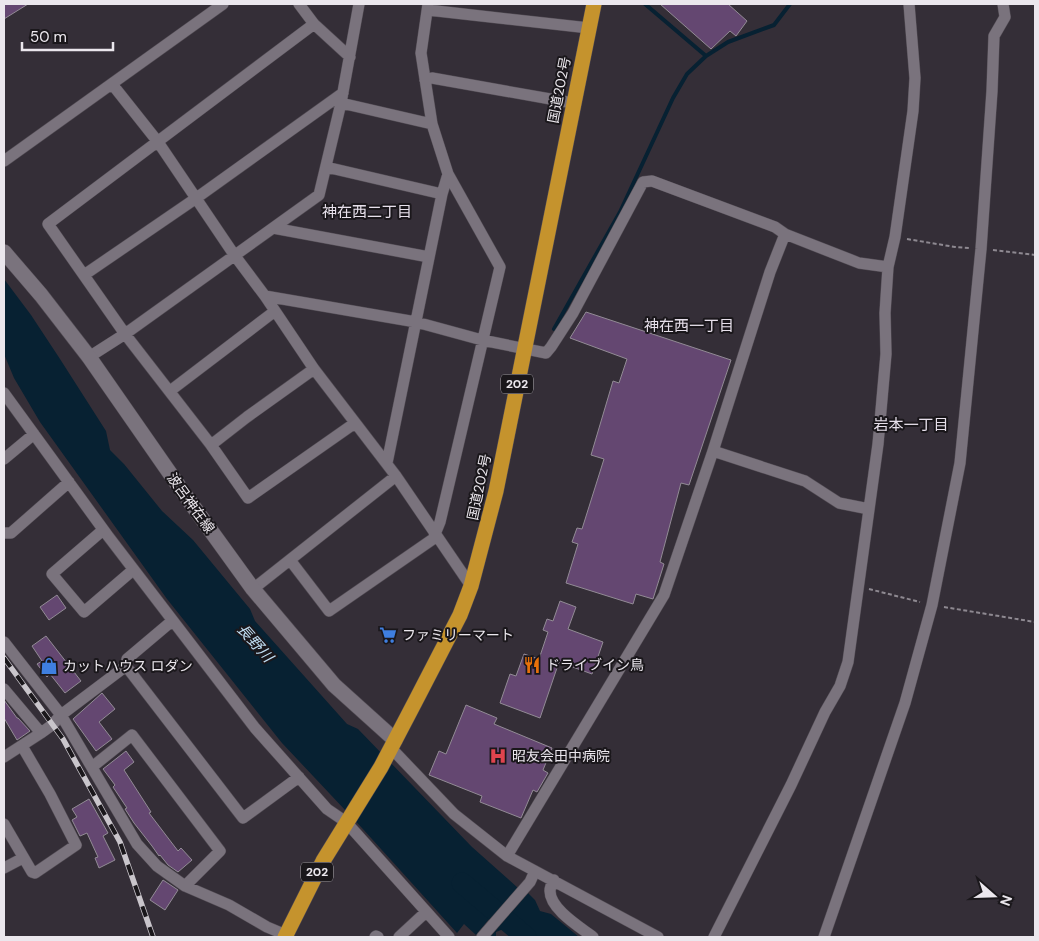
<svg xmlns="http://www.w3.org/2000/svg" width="1039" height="941" font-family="'DM Sans','Noto Sans JP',sans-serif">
  <rect width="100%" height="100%" fill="#342e37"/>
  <!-- water -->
  <path fill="#072132" d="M4,279l27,36 29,44 46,72 4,19 14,14 38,47 31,29 57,69 5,12 92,103 11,5 114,118 46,41 -15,18 -12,-11 -11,12 10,11 -14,17 -12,-11 -7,9 -95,-105 -80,-85 -115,-144 -127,-177 -26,-44 -10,-24z
    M528,893l7,7 5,11 11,3 28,23h-62l-11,-9 -10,4v5h-6z"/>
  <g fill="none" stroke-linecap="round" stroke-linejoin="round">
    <!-- stream -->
    <path stroke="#072132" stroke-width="4" d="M645,4l61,52
      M554,329l66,-117 53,-114 14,-24 19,-18 22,-14 46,-17 16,-21"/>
    <!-- river -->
    <path stroke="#072132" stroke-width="21" d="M462,883l64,54"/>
  </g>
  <!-- building -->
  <path fill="#644771" stroke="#928b95" d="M4,4h24l-24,15z
    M660,4h68l19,17 -11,15 -6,-5 -19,18z
    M586,312l145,48 -42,125 -8,-2 -21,79 4,2 -11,35 -17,-5 -3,10 -67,-21 12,-39 -6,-2 5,-14 5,1 22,-70 -13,-4 22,-74 6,2 8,-24 -57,-21z
    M57,595l9,13 -17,12 -9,-13z
    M560,601l16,6 -8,22 35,13 -11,32 -33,-12 -19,56 -40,-15 10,-29 6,2 8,-22 15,5 9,-27 -5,-2 4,-11 6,2z
    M46,636l35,45 -16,12 -15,-19 -3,3 -10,-13 5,-3 -10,-15z
    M102,693l13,16 -16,13 13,17 -16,12 -23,-32z
    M4,700l13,18h1l12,13 -13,9 -13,-22z
    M466,705l31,13 -3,6 58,24 -9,22 5,3 -11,19 -4,-2 -12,28 -41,-16 2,-6 -53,-21 10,-24 7,3z
    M126,751l8,11 -10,8 27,42 -2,1 29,38 3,-3 11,12 -14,12 -10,-7 -8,-10 -1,1 -7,-10 -18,-23 -9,-14 2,-1 -14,-21 2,-2 -12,-16z
    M89,799l19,34 -5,3 12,24 -16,8 -4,-10 3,-1 -11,-24 -7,3 -8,-16 5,-3 -5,-8z
    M163,880l15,10 -13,20 -15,-10z"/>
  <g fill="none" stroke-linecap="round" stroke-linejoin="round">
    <!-- street casing -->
    <g stroke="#524c54" stroke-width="12">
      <path id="street" d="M299,4l15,20 36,33
        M428,10l161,18
        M314,24l-266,200 77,110 86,111 37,53 107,-75
        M425,80l7,-2 141,25
        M112,84l46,58 77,114 30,40 151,26 66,18 64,13 5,-6 22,-34 70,-131 9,-1 123,46 10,7
        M341,103l91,21
        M4,161l219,-157
        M326,167l116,27
        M273,228l156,29
        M84,275l111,-76 148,-106
        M265,296l49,73 82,107 75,110
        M89,357l36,-23 194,-139 22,-92 18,-99
        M170,391l105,-80
        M4,393l104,143 147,192 72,81 19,13 103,115
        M211,445l36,-28 67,-48
        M713,451l92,30 34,22 30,6
        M4,459l30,-25
        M387,463l55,-269 6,-20
        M103,530l-51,44 32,38 49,-42
        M4,533h7l58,-51
        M290,560l39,51 104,-72 7,-17 60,-255 -52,-93 -16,-50 -11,-71 7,-49
        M253,589l143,-113
        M4,642l57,73 76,129 20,22 28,20 44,19 38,22 19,8
        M126,666l117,152 56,-41
        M4,689l37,44 11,-8 9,-10 65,-49 1,-7 45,-38
        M391,748l63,66 53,42 151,81
        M4,757l37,-24
        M92,767l40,-32 88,116 -35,35
        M4,824l28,48 3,1 41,-28 -26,-51 -28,-48
        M507,856l157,-261 49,-144 57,-179 15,-38 74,29 29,4
        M4,868l19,-10
        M554,880c-2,3 -4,7 -4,11 0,18 30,36 43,46
        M375,937l1,-1 2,1
        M399,937l27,-25
        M482,937l48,-55 5,-11
        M714,937l77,-152 34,-73 15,-26 8,-24 30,-218 8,-90 -1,-41 3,-46 7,-30 18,-126 2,-33 -6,-74
        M824,937l81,-234 27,-98 28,-142 21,-214 11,-158 2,-55 11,-19 -2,-13"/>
    </g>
    <!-- secondary casing -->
    <g stroke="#524c54" stroke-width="16">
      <path id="secondary" d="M4,252l37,43 48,62 96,138 68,94 81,96 61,55"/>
    </g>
    <!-- highway casing -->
    <g stroke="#524c54" stroke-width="16">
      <path id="highway" d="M285,937l38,-76 58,-94 34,-65 45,-87 11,-29 25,-95 98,-487"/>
    </g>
    <!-- path -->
    <path stroke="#8e8991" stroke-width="2" stroke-dasharray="4 2.5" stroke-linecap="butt" d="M907,239l48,8 14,1
      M993,250l42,5
      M869,589l51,13
      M944,607l91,15"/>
    <!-- street -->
    <use href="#street" stroke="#7a737d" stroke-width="11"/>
    <!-- secondary -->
    <use href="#secondary" stroke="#7a737d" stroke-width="15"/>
    <!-- highway -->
    <use href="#highway" stroke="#c5932d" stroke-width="15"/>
    <!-- rail casing -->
    <g stroke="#c9c5cb" stroke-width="5.5">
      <path id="rail" d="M4,658l59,81 57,103 33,95"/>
    </g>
    <!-- rail -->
    <use href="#rail" stroke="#1a171b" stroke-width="4" stroke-dasharray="11" stroke-linecap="butt"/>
  </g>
  <!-- icons -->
  <defs>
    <g id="supermarket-bare" transform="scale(1.35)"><path d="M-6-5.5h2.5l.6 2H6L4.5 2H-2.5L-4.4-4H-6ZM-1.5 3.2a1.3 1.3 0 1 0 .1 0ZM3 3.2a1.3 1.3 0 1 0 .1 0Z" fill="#3f7fe0" stroke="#1a171b" stroke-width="2.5" paint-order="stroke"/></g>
    <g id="restaurant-bare" transform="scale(1.35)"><path d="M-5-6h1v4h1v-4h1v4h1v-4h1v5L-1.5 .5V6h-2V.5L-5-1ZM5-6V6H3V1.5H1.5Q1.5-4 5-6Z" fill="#e8710a" stroke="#1a171b" stroke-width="2.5" paint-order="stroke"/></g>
    <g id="shop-bare" transform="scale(1.35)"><path d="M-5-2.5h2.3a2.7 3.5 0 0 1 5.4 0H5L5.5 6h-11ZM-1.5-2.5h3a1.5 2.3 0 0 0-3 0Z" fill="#3f7fe0" stroke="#1a171b" stroke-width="2.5" paint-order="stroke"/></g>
    <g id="hospital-bare" transform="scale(1.35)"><path d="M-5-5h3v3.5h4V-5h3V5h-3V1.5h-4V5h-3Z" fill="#e0444e" stroke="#1a171b" stroke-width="2.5" paint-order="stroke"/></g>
  </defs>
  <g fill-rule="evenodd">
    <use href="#supermarket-bare" x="388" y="635"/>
    <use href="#restaurant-bare" x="532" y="665"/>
    <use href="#shop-bare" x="49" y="666"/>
    <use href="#hospital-bare" x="498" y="756"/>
  </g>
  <g text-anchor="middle" stroke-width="4" stroke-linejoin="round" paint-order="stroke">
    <!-- shield labels -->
    <g fill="#1a171b" stroke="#aca9ae" stroke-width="1">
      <rect x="501" y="374.5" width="32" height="19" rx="4"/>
      <rect x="301" y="862.5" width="32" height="19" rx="4"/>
    </g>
    <g font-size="12" font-weight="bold" fill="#ebe7ed">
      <text x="517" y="388">202</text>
      <text x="317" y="876">202</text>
    </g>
    <!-- street labels -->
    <g font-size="14" fill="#ebe7ed" stroke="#1a171b">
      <text transform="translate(559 90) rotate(-79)" y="5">国道202号</text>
      <text transform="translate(479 487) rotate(-78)" y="5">国道202号</text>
      <text transform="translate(191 503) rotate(54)" y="5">波呂神在線</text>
    </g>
    <!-- poi labels -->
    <g font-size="14" fill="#ebe7ed" stroke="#1a171b" text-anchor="start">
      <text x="402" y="640">ファミリーマート</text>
      <text x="546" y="670">ドライブイン鳥</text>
      <text x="63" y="671">カットハウス ロダン</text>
      <text x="512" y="761">昭友会田中病院</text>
    </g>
    <!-- neighbourhood labels -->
    <g font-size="15" fill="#e7e0eb" stroke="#1a171b">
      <text x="367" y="217">神在西二丁目</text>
      <text x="689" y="331">神在西一丁目</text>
      <text x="911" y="430">岩本一丁目</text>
    </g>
    <!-- water labels -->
    <g font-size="15" font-style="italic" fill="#c1def3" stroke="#1a171b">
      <text transform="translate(255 643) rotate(48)" y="5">長野川</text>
    </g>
  </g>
  <!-- border -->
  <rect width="1039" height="941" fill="none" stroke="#ebe7ed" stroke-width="10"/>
  <!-- north arrow -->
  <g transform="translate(994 896) rotate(110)" stroke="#1a171b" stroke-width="4" paint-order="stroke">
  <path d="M0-4L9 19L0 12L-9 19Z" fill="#ebe7ed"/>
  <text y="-8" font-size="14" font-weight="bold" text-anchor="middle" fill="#ebe7ed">N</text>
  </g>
  <!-- scale -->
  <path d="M22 42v8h91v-8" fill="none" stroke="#ebe7ed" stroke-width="2.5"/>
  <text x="30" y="42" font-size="15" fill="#ebe7ed" stroke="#1a171b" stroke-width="4" paint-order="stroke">50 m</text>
</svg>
